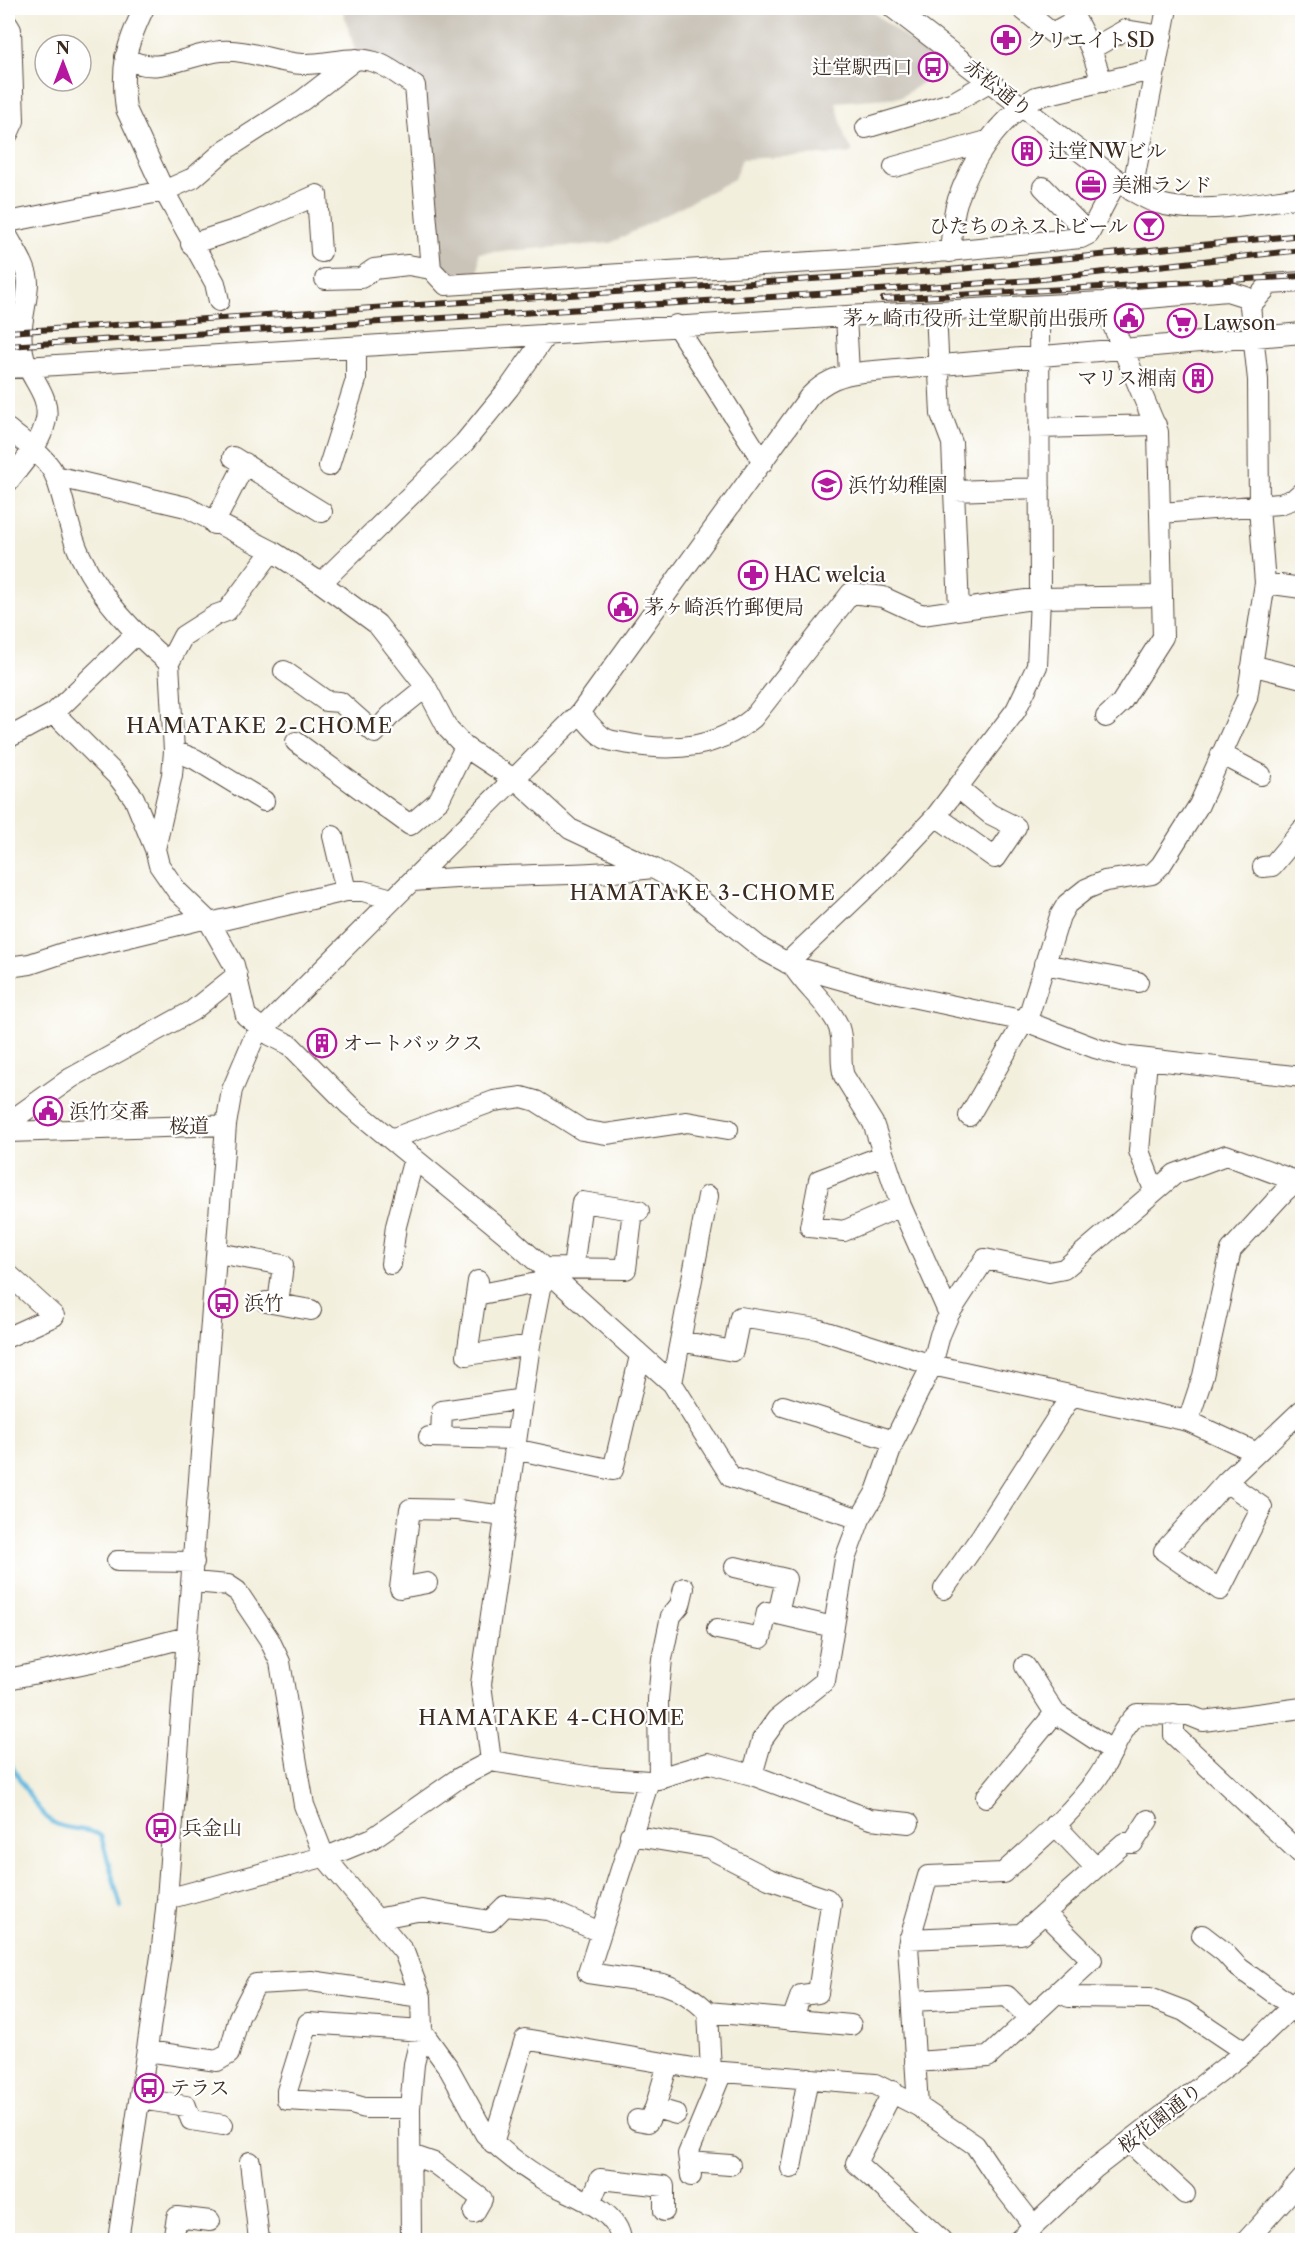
<svg xmlns="http://www.w3.org/2000/svg" width="1310" height="2248" font-family="'Libre Caslon Text','Noto Serif JP',serif">
  <rect width="100%" height="100%" fill="#fff"/>
  <filter id="ink" filterUnits="userSpaceOnUse"><feTurbulence type="fractalNoise" baseFrequency=".0167" numOctaves="2"/><feDisplacementMap in="SourceGraphic" scale="12" xChannelSelector="R" yChannelSelector="G"/><feConvolveMatrix kernelMatrix="1 2 1 2 8 2 1 2 1" color-interpolation-filters="sRGB"/></filter>
  <filter id="wash" filterUnits="userSpaceOnUse"><feTurbulence type="fractalNoise" baseFrequency=".008" numOctaves="4" result="noise"/><feDisplacementMap in="SourceGraphic" scale="24" xChannelSelector="R" yChannelSelector="G"/><feGaussianBlur stdDeviation="1.35" result="paint"/><feColorMatrix in="noise" values="0 0 0 0 0 0 0 0 0 0 0 0 0 0 0 0 0 1.4 0 .05"/><feComposite in="paint" operator="in"/></filter>
  <g filter="url(#wash)">
    <rect width="100%" height="100%" fill="#f3efdd"/>
    <!-- industrial -->
    <path fill="#c9c3b8" d="M342,8h526l76,60 -43,29 -65,5 9,36 8,13 -5,3 -106,5 -8,20 -123,64 -132,10v23l-33,3 -10,-10 -19,-188 -61,-27z"/>
    <g fill="none" stroke-linecap="round" stroke-linejoin="round">
      <!-- stream -->
      <path stroke="#63badf" stroke-width="4" d="M8,1759c10,17 30,57 48,65 14,7 31,3 45,12l20,71"/>
    </g>
  </g>
  <g filter="url(#ink)">
    <g fill="none" stroke-linecap="round" stroke-linejoin="round">
      <!-- minor casing -->
      <g stroke="#57483b" stroke-width="22">
        <path id="minor" d="M144,8c-18,38 -24,58 -18,101l38,82 51,92 4,18
          M893,8l239,183c8,4 17,10 25,12 42,13 102,-1 145,-6
          M1021,8l31,25 24,-13
          M1070,8l21,41 34,-19 37,6
          M8,25l3,5 3,91 -6,13
          M1091,49l11,33
          M125,57c30,21 63,-3 96,-6 28,-2 55,12 82,13 26,1 52,-11 77,0 12,5 24,15 35,22l16,183 15,16 430,-27 205,-20 8,-4 28,-54
          M866,128l88,-26 35,-20
          M894,167l93,-26
          M1043,187l46,47
          M1132,191l35,-183
          M8,222l156,-31 29,-13 32,-28 78,-50 53,-41
          M8,237c7,13 20,31 20,46 -1,24 -10,44 -5,69 4,25 28,41 23,68 -6,26 -23,42 -38,62
          M191,244l53,-17 73,-32 4,57
          M950,252c2,-16 2,-35 7,-50 14,-41 41,-83 79,-105l120,-28
          M325,279l36,-1 13,-9 34,-4 23,4
          M1103,302l55,130 5,205 -42,66 -15,14
          M936,312l5,102 11,29 7,166
          M846,316l257,-14 124,-11 19,6 4,9
          M676,325l87,137
          M8,368l838,-52 3,57
          M1039,428l117,-3
          M8,429c15,13 41,29 48,49 10,26 12,53 25,79 21,43 52,75 88,106l5,88 -2,24 -17,74 4,16 18,26 33,32 24,42 12,51 24,19 20,10 59,60 157,129 166,149 59,94 129,42
          M233,457l89,55
          M329,466l27,-86v-33
          M55,476l131,31 86,44 49,32 56,41 49,63 22,42 17,18 56,37 49,45 83,39 28,16 81,65 31,17 81,23 151,32 70,27 27,8 180,21
          M954,491l86,-3
          M1161,513l119,-9 14,-5 8,-7
          M214,524l31,-61
          M321,583l143,-140 45,-55 38,-54
          M1265,583l37,5
          M169,663l14,-27 33,-21 11,-4 45,-60
          M1251,669l8,-2 43,11
          M284,671l42,30 14,1 35,31 15,-17 36,-29
          M54,713l64,64 16,21 21,51
          M580,713c7,8 14,18 23,24 6,5 19,5 27,7 45,8 87,4 123,-26l98,-125 32,4 39,18 118,-17 122,-2
          M8,738l46,-25 82,-79
          M296,742l114,83 29,-25 26,-53
          M174,751l21,8 69,42
          M1221,754l40,21
          M936,816l59,42 21,-31 -26,-13 -33,-27
          M333,836l13,55
          M1263,867l9,-1 30,-36
          M413,881c80,-8 159,-3 239,-13
          M210,923l136,-32h17l29,8
          M787,963l103,-98 46,-49 80,-106 21,-44 3,-68 -1,-292
          M1044,964l94,18
          M793,966c12,20 32,35 43,55 10,17 2,38 8,55l29,47 28,83 48,108
          M8,967l22,-3 33,-11 140,-34
          M1147,1060l-8,91 15,39
          M969,1116l61,-105 30,-95 7,-12 19,-15 19,-8 47,-7 9,-9 38,-60 48,-107 18,-115 -6,-75 -1,-128 -8,-74 20,-22 32,-2
          M8,1132l218,-7
          M11,1132l8,-17 52,-37 121,-67 45,-36
          M391,1139l103,-38 28,-4 14,4 46,29 24,4 81,-12 41,7
          M882,1156l-63,24 -9,47 34,4 57,-25
          M218,1253l65,12 -5,39
          M391,1264l5,-38 18,-68
          M545,1268l81,1 7,-59
          M573,1268l9,-66 57,9
          M8,1274l46,42 -46,21
          M478,1281l-11,74 63,-10
          M476,1295l66,-13
          M266,1302l45,8
          M680,1341l53,10 7,-34 77,12 115,36 256,56 67,31
          M672,1383l36,-187
          M783,1406l111,35
          M1188,1421l15,-45 28,-126 53,-58 18,-16
          M429,1437l86,2
          M441,1437l1,-26 81,-12
          M514,1449l99,21 27,-114
          M1226,1482l36,25 -42,83 -56,-39 62,-69 76,-72
          M117,1561l77,1
          M735,1567l51,12 -8,35 55,13
          M193,1582l35,3 9,6 32,48 11,23 24,143 20,51 80,96 17,45 1,34 -8,33 -4,44 1,132
          M427,1583l-27,5 10,-79 48,1 46,6
          M944,1589l38,-54 89,-139
          M717,1629l44,9 6,-26 11,2
          M1025,1666l30,47 58,38
          M8,1679l83,-17 96,-25
          M1174,1714v21l128,120
          M491,1761l-10,-77 49,-339 15,-77
          M752,1775l10,-35 15,-21 48,-38 20,-122 15,-40 16,-27 18,-51 38,-76 8,-30 9,-21 36,-55 64,13 15,-3 111,-95 51,-19 70,26
          M659,1779l-1,-80 4,-40 9,-43 9,-11 4,-17
          M649,1781l-61,192 75,11c16,5 33,16 45,28l3,59
          M986,1797l69,-84
          M1055,1825l41,43
          M630,1835l79,13 60,31 58,20 4,5 -13,89 -17,2 -9,25
          M167,1899l167,-45 39,-16 86,-60 32,-17 101,16 57,4 59,-18 44,12 118,44 39,4
          M376,1919l46,-9 68,11 15,-15 44,4 51,22
          M1202,1935l22,17 14,15 55,40 9,11
          M909,1939l112,-5 103,-91h9l15,-23
          M1059,1992l10,5 81,1 34,13 61,41
          M912,2001l95,-5 22,22
          M708,2012l143,13
          M147,2051l70,10 12,-7 10,-37 17,-33 55,-3 110,16
          M915,2062l73,-5 104,-97 -47,-47
          M668,2064l-13,44 21,6
          M893,2091l-37,72 85,77
          M140,2099l46,7 5,14 32,5
          M918,2106l-10,-161 20,-69 75,-3c33,-30 69,-59 95,-96 14,-20 21,-46 39,-63l51,1 15,6 99,-13
          M410,2108h-45l-14,-4 -64,-4v-9l21,-68 114,8 26,36 37,67c17,18 38,33 59,46 24,14 74,28 77,60
          M637,2120l11,2 7,-14
          M1129,2142l56,52
          M493,2143l32,-104 186,32 164,13 43,22 57,39 27,40 31,40
          M411,2155l23,8 48,36 -8,14
          M250,2162l9,78
          M689,2162l41,3
          M791,2168l17,-90
          M691,2176l-3,-22 34,-82
          M590,2204l10,-25 64,7v25
          M118,2240l43,-284 6,-57 59,-774 6,-35 22,-52 326,-325 229,-316c15,-16 32,-23 54,-25l439,-39
          M173,2240l4,-23 33,4
          M1019,2240l76,-72 150,-116 57,-55
          M1247,2240l55,-61"/>
      </g>
      <!-- minor -->
      <use href="#minor" stroke="#fff" stroke-width="20"/>
      <!-- rail casing -->
      <g stroke="#3b2a1e" stroke-width="6">
        <path id="rail" d="M883,299l419,-23
          M8,332l941,-62 353,-35
          M8,346l1025,-66 269,-30"/>
      </g>
      <!-- rail -->
      <use href="#rail" stroke="#fff" stroke-width="4" stroke-dasharray="11" stroke-linecap="butt"/>
    </g>
  </g>
  <!-- icons -->
  <defs>
    <g id="pharmacy-ring" transform="scale(1.5)"><circle r="9.5" fill="#fff" stroke="#b5179e" stroke-width="1.5"/><path d="M-2-6h4v4h4v4h-4v4h-4v-4h-4v-4h4Z" fill="#b5179e"/></g>
    <g id="bus-ring" transform="scale(1.5)"><circle r="9.5" fill="#fff" stroke="#b5179e" stroke-width="1.5"/><path d="M-5-6H5V4H4V6H2V4H-2V6H-4V4H-5ZM-3.5-4V0h7V-4ZM-3.5 1.2v1.5H-2V1.2ZM2 1.2v1.5H3.5V1.2Z" fill="#b5179e"/></g>
    <g id="building-ring" transform="scale(1.5)"><circle r="9.5" fill="#fff" stroke="#b5179e" stroke-width="1.5"/><path d="M-4-6H4V6H1V3H-1V6H-4ZM-2.5-4.3h1.7v1.8h-1.7ZM.8-4.3h1.7v1.8H.8ZM-2.5-1h1.7V.8h-1.7ZM.8-1h1.7V.8H.8Z" fill="#b5179e"/></g>
    <g id="office-ring" transform="scale(1.5)"><circle r="9.5" fill="#fff" stroke="#b5179e" stroke-width="1.5"/><path d="M-6-3h4V-5.5h4V-3h4V5H-6ZM-1-4.5V-3h2v-1.5ZM-6 0V1H6V0Z" fill="#b5179e"/></g>
    <g id="bar-ring" transform="scale(1.5)"><circle r="9.5" fill="#fff" stroke="#b5179e" stroke-width="1.5"/><path d="M-6-5H6L.8 .8V4.5H3.5V6h-7V4.5H-.8V.8Z" fill="#b5179e"/></g>
    <g id="civic-ring" transform="scale(1.5)"><circle r="9.5" fill="#fff" stroke="#b5179e" stroke-width="1.5"/><path d="M-.6-6.5H3V-4.5H.6V-3L4-1V1h2V6H-6V1h2V-1L-.6-3ZM-1.2 2.5V6h2.4V2.5Z" fill="#b5179e"/></g>
    <g id="supermarket-ring" transform="scale(1.5)"><circle r="9.5" fill="#fff" stroke="#b5179e" stroke-width="1.5"/><path d="M-6-5.5h2.5l.6 2H6L4.5 2H-2.5L-4.4-4H-6ZM-1.5 3.2a1.3 1.3 0 1 0 .1 0ZM3 3.2a1.3 1.3 0 1 0 .1 0Z" fill="#b5179e"/></g>
    <g id="school-ring" transform="scale(1.5)"><circle r="9.5" fill="#fff" stroke="#b5179e" stroke-width="1.5"/><path d="M0-5L7-2L0 1L-7-2ZM-4 1L0 2.5L4 1V4Q0 6-4 4Z" fill="#b5179e"/></g>
  </defs>
  <g fill-rule="evenodd">
    <use href="#pharmacy-ring" x="1006" y="40"/>
    <use href="#bus-ring" x="933" y="67"/>
    <use href="#building-ring" x="1027" y="151"/>
    <use href="#office-ring" x="1091" y="185"/>
    <use href="#bar-ring" x="1149" y="226"/>
    <use href="#civic-ring" x="1129" y="318"/>
    <use href="#supermarket-ring" x="1182" y="323"/>
    <use href="#building-ring" x="1198" y="378"/>
    <use href="#school-ring" x="827" y="485"/>
    <use href="#pharmacy-ring" x="753" y="575"/>
    <use href="#civic-ring" x="623" y="607"/>
    <use href="#building-ring" x="322" y="1043"/>
    <use href="#civic-ring" x="48" y="1111"/>
    <use href="#bus-ring" x="223" y="1303"/>
    <use href="#bus-ring" x="161" y="1828"/>
    <use href="#bus-ring" x="149" y="2088"/>
  </g>
  <g text-anchor="middle" stroke-width="4.5" stroke-linejoin="round" paint-order="stroke">
    <!-- poi labels -->
    <g font-size="20" fill="#3b2a1e" stroke="#fff" text-anchor="start">
      <text x="1027" y="47">クリエイトSD</text>
      <text x="912" y="74" text-anchor="end">辻堂駅西口</text>
      <text x="1048" y="158">辻堂NWビル</text>
      <text x="1112" y="192">美湘ランド</text>
      <text x="1128" y="233" text-anchor="end">ひたちのネストビール</text>
      <text x="1108" y="325" text-anchor="end">茅ヶ崎市役所 辻堂駅前出張所</text>
      <text x="1203" y="330">Lawson</text>
      <text x="1177" y="385" text-anchor="end">マリス湘南</text>
      <text x="848" y="492">浜竹幼稚園</text>
      <text x="774" y="582">HAC welcia</text>
      <text x="644" y="614">茅ヶ崎浜竹郵便局</text>
      <text x="343" y="1050">オートバックス</text>
      <text x="69" y="1118">浜竹交番</text>
      <text x="244" y="1310">浜竹</text>
      <text x="182" y="1835">兵金山</text>
      <text x="170" y="2095">テラス</text>
    </g>
    <!-- street labels -->
    <g font-size="20" fill="#3b2a1e" stroke="#fff">
      <text transform="translate(998 88) rotate(38)" y="7">赤松通り</text>
      <text transform="translate(189 1126) rotate(-1)" y="7">桜道</text>
      <text transform="translate(1160 2118) rotate(-38)" y="7">桜花園通り</text>
    </g>
    <!-- neighbourhood labels -->
    <g font-size="21" letter-spacing="1.5" fill="#3b2a1e" stroke="#fff">
      <text x="260" y="733">HAMATAKE 2-CHOME</text>
      <text x="703" y="900">HAMATAKE 3-CHOME</text>
      <text x="552" y="1725">HAMATAKE 4-CHOME</text>
    </g>
  </g>
  <!-- margin -->
  <rect width="1310" height="2248" fill="none" stroke="#fff" stroke-width="30"/>
  <!-- north arrow -->
  <g transform="translate(63 63)"><circle r="28" fill="#ffffff" stroke="#b1aaa5" stroke-width="1.5"/>
  <path d="M0-4.5L10 22L0 15L-10 22Z" fill="#b5179e"/>
  <text y="-9" font-size="16" font-weight="bold" text-anchor="middle" fill="#3b2a1e">N</text>
  </g>
</svg>
